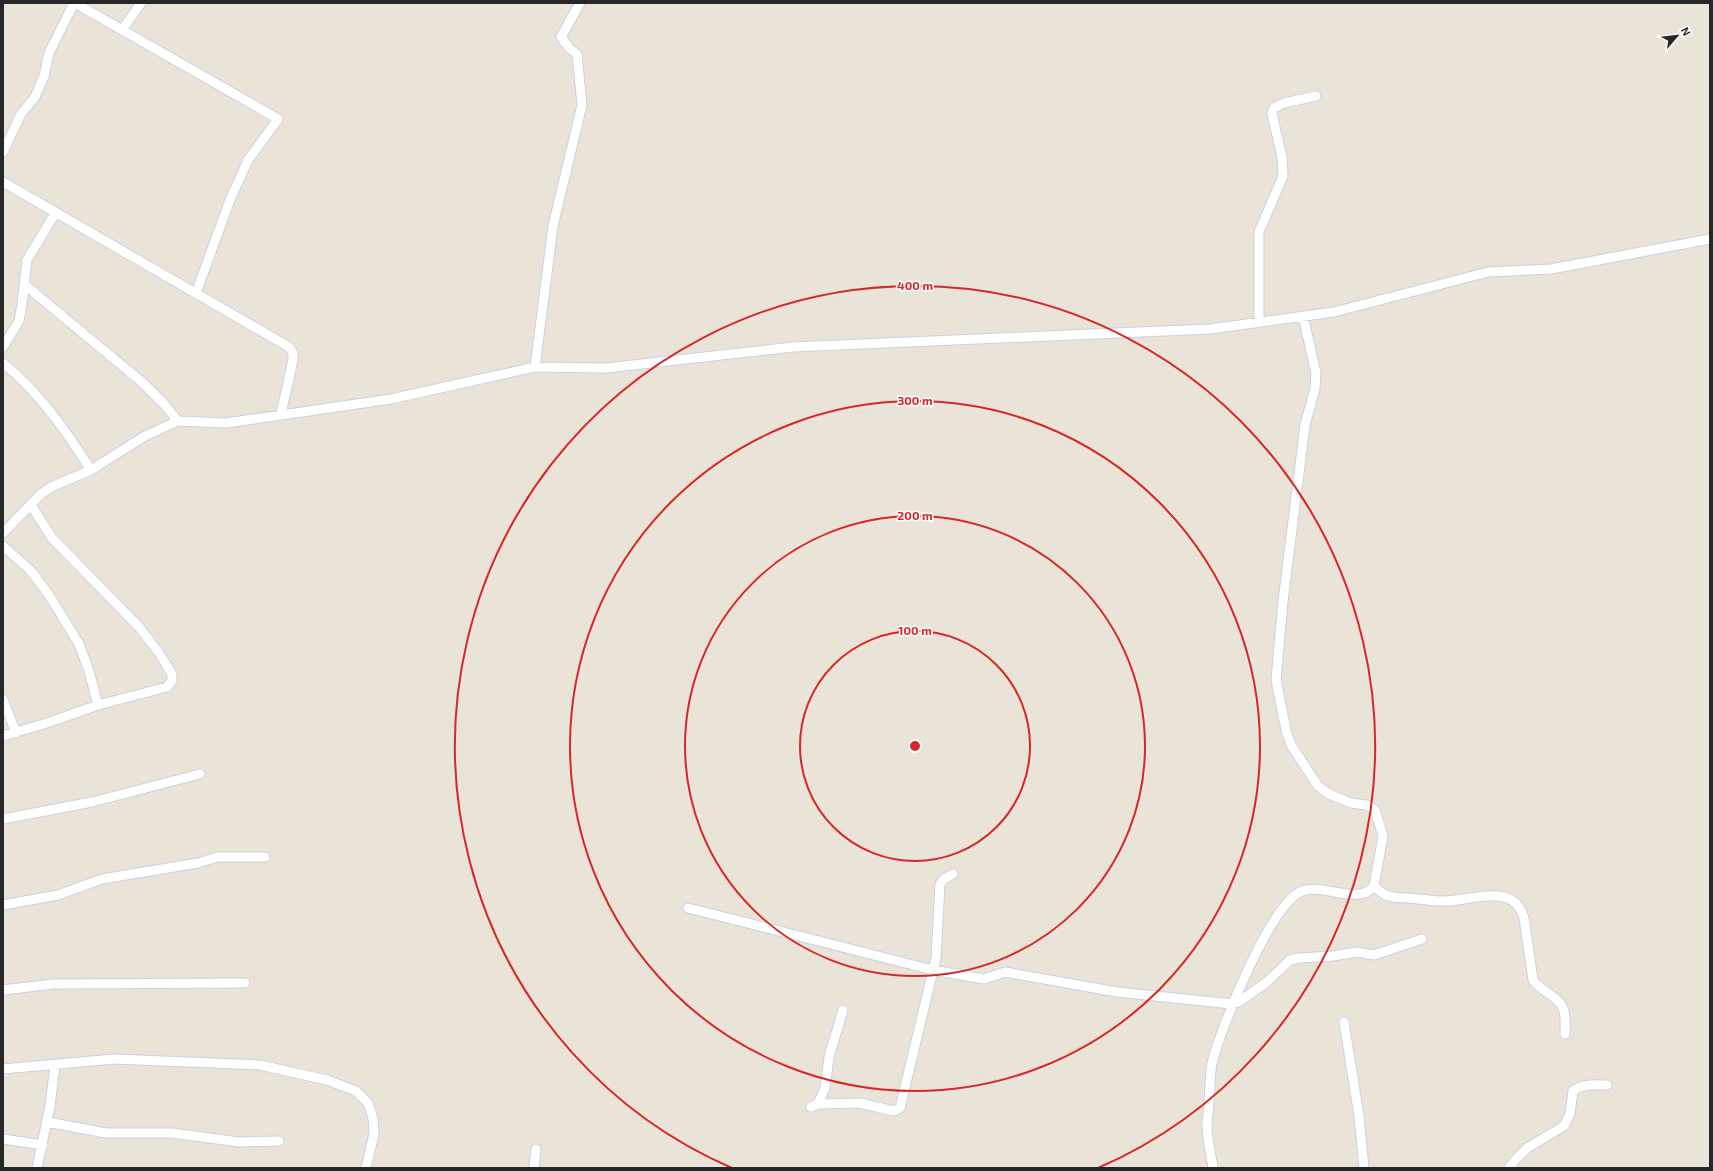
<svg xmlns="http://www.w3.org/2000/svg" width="1713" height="1171" font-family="'Exo 2',sans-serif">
  <rect width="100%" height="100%" fill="#eae3d8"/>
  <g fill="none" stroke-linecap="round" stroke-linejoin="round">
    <!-- minor casing -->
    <g stroke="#cdd1e1" stroke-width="11">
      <path id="minor" d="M75,3l203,116 -30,41 -18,40 -34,93
        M122,30l19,-27
        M3,152l18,-38 14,-17 9,-21 5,-23 25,-50
        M3,182l286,165 4,6v7l-12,54
        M25,285l118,98 21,21 14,17
        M1259,322v-90l24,-56 -1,-19 -10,-43 2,-6 10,-5 32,-7
        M3,347l16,-26 3,-17 5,-44 29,-48
        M3,363c36,29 63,68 88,107
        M535,367l18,-141 29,-121 -5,-51 -8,-6 -8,-11 19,-34
        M3,533l38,-39 10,-7 40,-17 54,-34 33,-15 48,2 165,-24 144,-32 71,1 187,-21 417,-18 124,-17 154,-40 63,-3 159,-30
        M3,546l28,25 18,24 30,49 10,27 9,34
        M3,699l13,34
        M3,736l47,-14 48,-17 69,-18 5,-6v-7l-13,-21 -20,-26 -87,-89 -21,-33
        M3,819l89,-17 108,-28
        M1374,886c5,4 9,9 15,10 6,2 13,2 19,2 12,1 25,3 37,3 26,0 69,-20 79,17l9,62c8,12 27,16 31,31 2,7 1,16 1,23
        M3,905l55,-10 44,-16 96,-16 19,-6h48
        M688,908l245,62 51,9 21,-7 112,20 115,12 8,-3 27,-19 23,-22 9,-2 34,-2 24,-4 17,3 48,-16
        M3,990l50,-6 192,-1
        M1344,1022l15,94 5,52
        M3,1069l111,-10 146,6 67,15 29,11 12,12 5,15 1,16 -8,34
        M818,1104l7,-16 4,-31 14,-47
        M811,1107l7,-3 42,-1 34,8 6,-3 36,-150 4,-74 4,-5 9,-5
        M47,1122l59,11h66l67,9 40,-1
        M3,1139l40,6
        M37,1168l13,-62 5,-41
        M534,1168l2,-19
        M1213,1168c-2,-14 -6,-28 -6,-42 0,-8 2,-16 2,-24 1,-13 1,-27 3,-39 9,-35 58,-159 90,-172 21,-8 57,15 72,-5l9,-50 -8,-26 -8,-5 -16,-2 -22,-9 -11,-8 -27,-41 -5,-15 -10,-50 7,-79 22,-176 10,-36 1,-16 -13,-57
        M1509,1168l6,-8 12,-12 37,-22 6,-12 3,-23c10,-8 22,-6 34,-6"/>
    </g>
    <!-- minor -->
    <use href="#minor" stroke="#fff" stroke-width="9"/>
  </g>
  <!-- distance rings -->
  <g fill="none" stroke="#d62828" stroke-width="2">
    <circle cx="915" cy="746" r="115"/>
    <circle cx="915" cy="746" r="230"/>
    <circle cx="915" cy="746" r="345"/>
    <path d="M732 1168A460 460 0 1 1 1098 1168"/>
  </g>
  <circle cx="915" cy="746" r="6" fill="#d62828" stroke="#fff" stroke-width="2"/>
  <g font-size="12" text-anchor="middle" font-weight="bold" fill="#d62828" stroke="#fff" stroke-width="3" stroke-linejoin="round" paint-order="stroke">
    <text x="915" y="290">400 m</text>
    <text x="915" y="405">300 m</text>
    <text x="915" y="520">200 m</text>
    <text x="915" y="635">100 m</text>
  </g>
  <!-- border -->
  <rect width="1713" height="1171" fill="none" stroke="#272727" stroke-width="8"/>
  <!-- north arrow -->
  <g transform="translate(1677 36) rotate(62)" stroke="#ffffff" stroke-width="3" paint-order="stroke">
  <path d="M0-3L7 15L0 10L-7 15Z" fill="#272727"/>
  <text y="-6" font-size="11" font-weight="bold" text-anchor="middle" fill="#272727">N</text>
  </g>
</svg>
